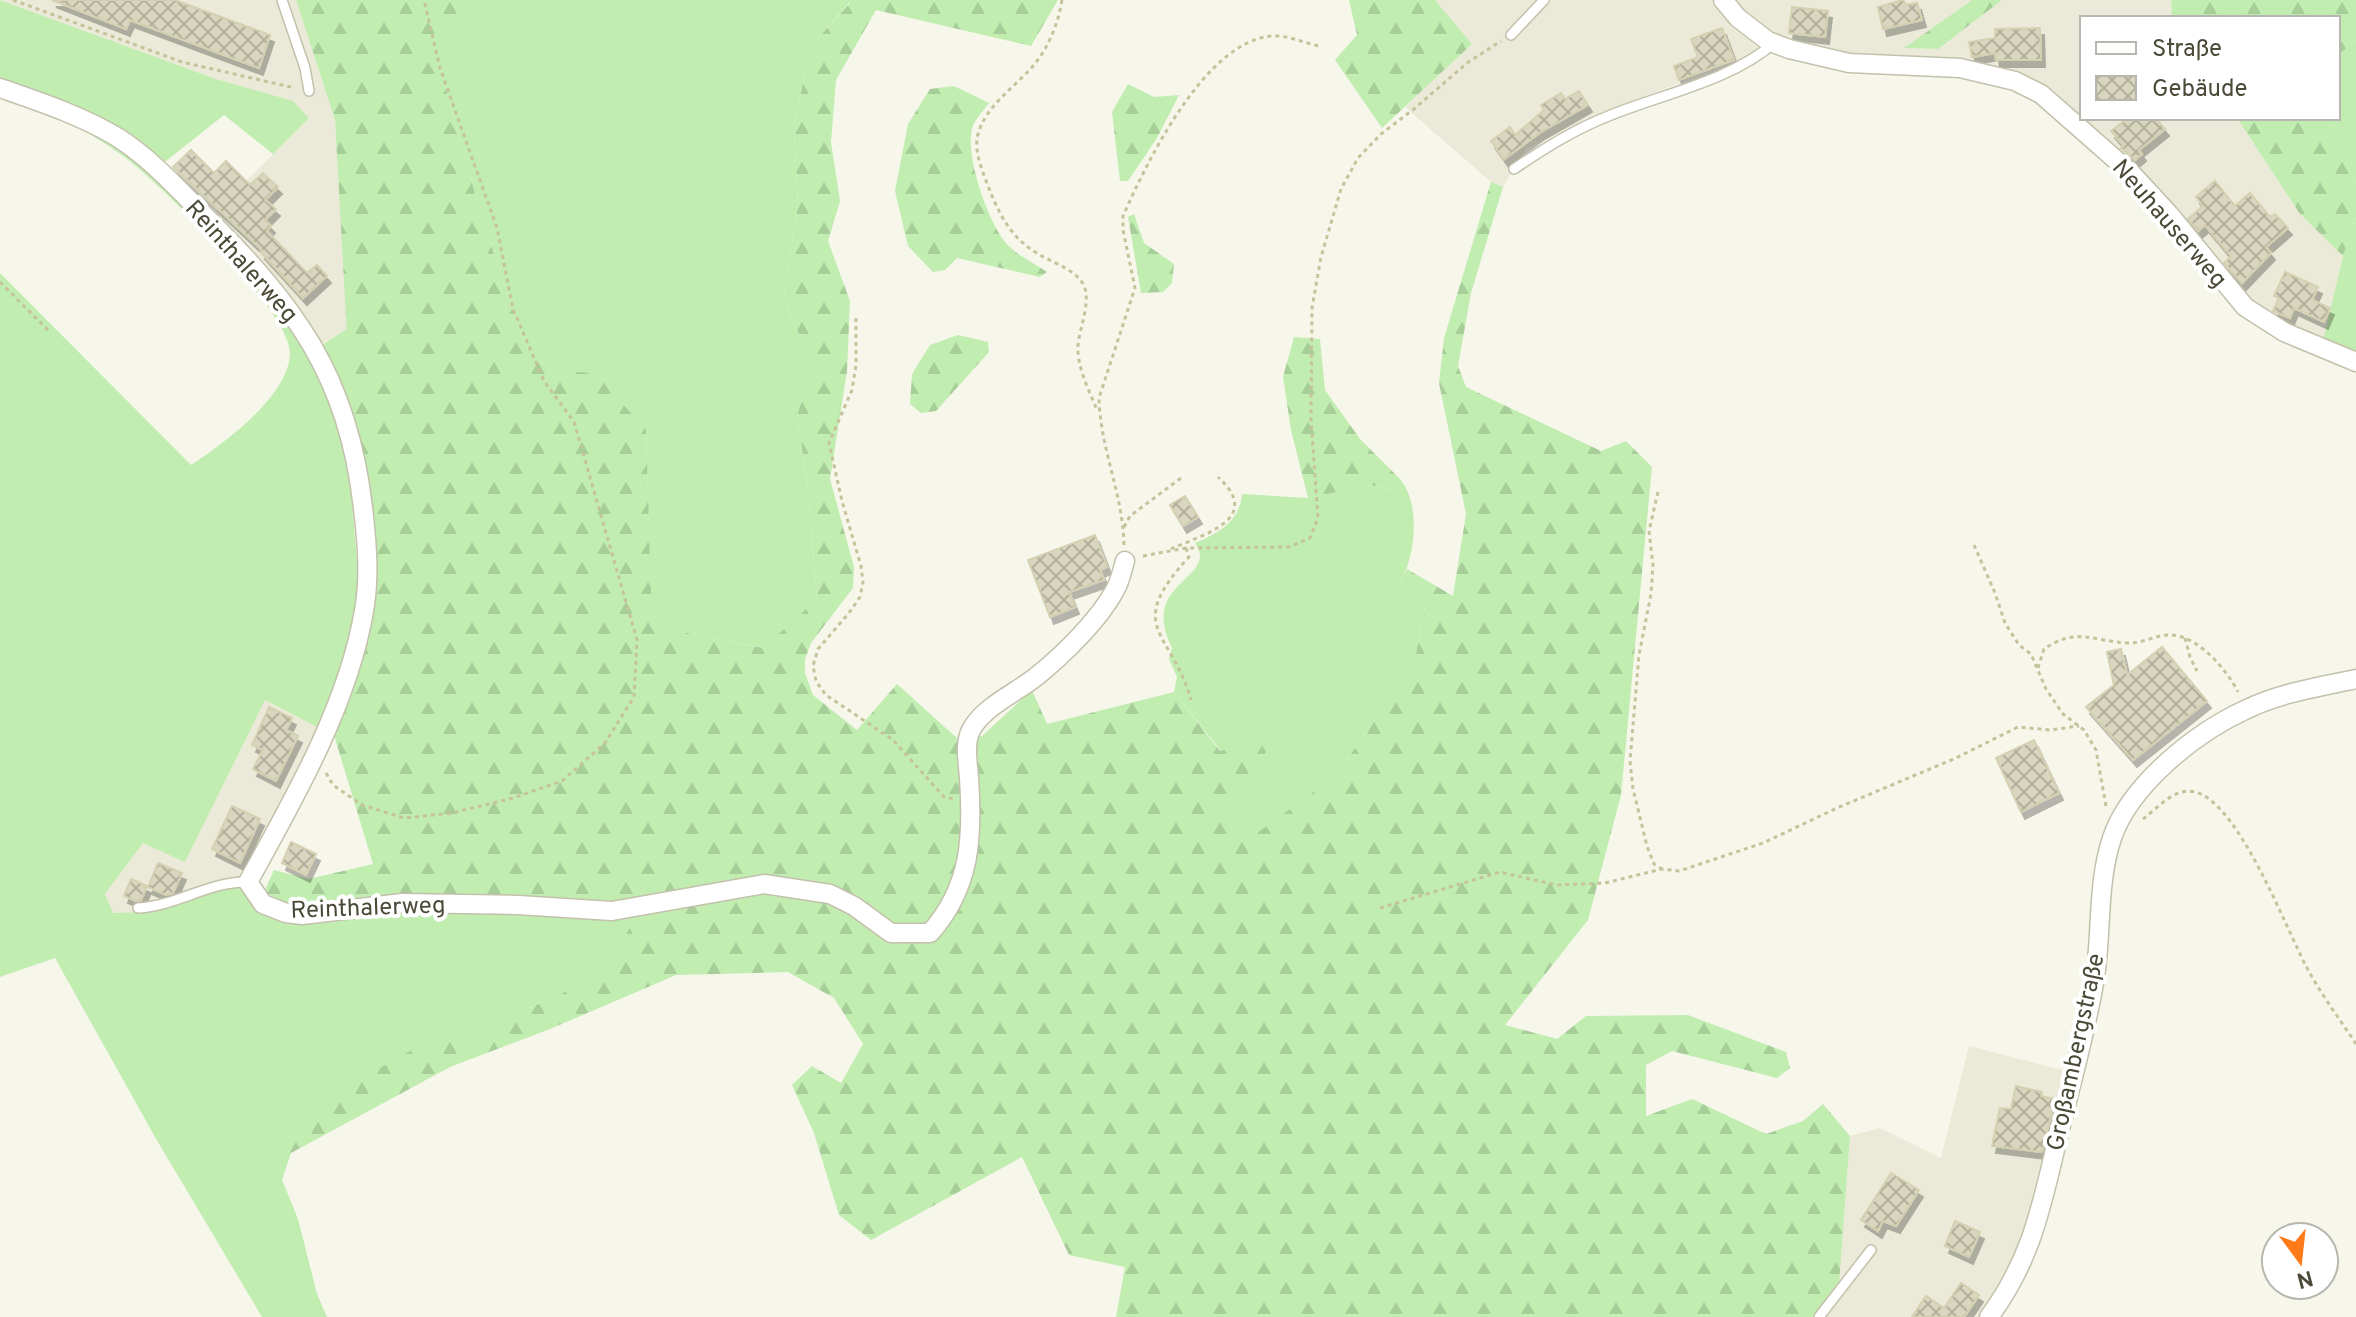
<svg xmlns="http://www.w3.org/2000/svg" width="2356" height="1317" font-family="Overpass,sans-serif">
  <defs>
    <pattern id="forest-firs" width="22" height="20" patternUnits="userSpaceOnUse" patternTransform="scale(2)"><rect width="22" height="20" fill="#c1edb1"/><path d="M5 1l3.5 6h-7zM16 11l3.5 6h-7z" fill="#a7cd99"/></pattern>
    <pattern id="building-cross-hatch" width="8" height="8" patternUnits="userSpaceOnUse" patternTransform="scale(2)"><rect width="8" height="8" fill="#d9d6bf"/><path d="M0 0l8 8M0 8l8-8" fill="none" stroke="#b2b09c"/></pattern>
    <filter id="shadow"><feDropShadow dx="4" dy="7" stdDeviation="0" flood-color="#0004"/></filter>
  </defs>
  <rect width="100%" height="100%" fill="#f6f6ea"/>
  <!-- residential -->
  <path fill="#ebead8" d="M0,0h296l39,120 13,208 -37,22 -106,-128 104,-104 -16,-16 -77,-23z
    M1435,0h537l-66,47 31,2 65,-49h169l1,18h-90v100l-31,-30 -80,-24 -120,-6 -60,-14 -39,11 -145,56 -80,37 -24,39 -12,-5 -86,-75 67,-63z
    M2082,118h155l63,96 43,42 -20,85 -44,-19 -34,-23 -111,-130z
    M265,699l56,30 -81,157 -17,1 -64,24 -46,2 -8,-19 38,-52 42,19z
    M1969,1046l97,25 -35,147 -23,58 -27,41h-167l25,-33 11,-148 30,-8 61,30z"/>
  <!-- grass -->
  <path fill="#c1edb1" d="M0,0l216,79 77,22 16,17 -36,36 -49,-39 -63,50 -161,-82z
    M478,0h364l8,2 -30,34 -15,37 -11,53 4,79 -14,88 8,28 22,39 -17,56 11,73 9,110 -53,49 -113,-22 -5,-196 -95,-59 -27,-28 -44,-131 -43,-155z
    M2356,41v143l-30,-66h12v-63z
    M55,115l78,38 115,116 63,81 37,99 10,127 -2,33 -6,36 -29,84 -56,-29 -80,162 -42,-19 -38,51 8,19 46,-2 64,-24 17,-1 21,26 140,-3 221,5 9,12 -30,49 -86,40 -35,28 -196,102 7,8 -9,27 16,39 19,75 10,23h-65l-107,-180 -100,-179 -55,19v-704l191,192c32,-21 97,-68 99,-111 1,-42 -131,-172 -167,-198 -22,-16 -44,-29 -68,-41z
    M2356,217v134l-33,-10 20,-85z
    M348,328l3,79 -28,-63z
    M1401,480c19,25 15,73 0,101l24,25 -9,48 -60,93 -25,32 -81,59 -33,-22 43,-74 -39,9 -47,-59 3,-15 -8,-18 3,-11c-30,-60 30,-66 28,-94 0,-1 -4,-10 -5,-11 24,-10 45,-22 47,-49l66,4 63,-13 22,5z"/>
  <!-- forest -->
  <path fill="url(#forest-firs)" d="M296,0h182l-41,57 43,155 44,131 27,28 44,2 51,57 6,196 111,22 54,-49 -9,-110 -11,-73 17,-56 -22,-39 -8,-28 14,-88 -4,-79 11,-53 15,-37 30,-33 -8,-3h216l-27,46 -155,-36 -40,70 -5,62 9,59 -12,40 22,60 -3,70 -17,108 24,88 -1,21 -42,55 -6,16v14l8,22 44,35 40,-46 61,55 24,-3 50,-46 15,34 127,-32 46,59 40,-9 6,10 -48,64 32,22 81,-59 25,-32 60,-93 9,-48 -24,-25 6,-12 46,27 13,-82 -27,-131 5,-45 47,-156 12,5 -32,106 -13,73 8,21 135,64 25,-10 26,26 -31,328 -33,125 -83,105 52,14 29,-23 102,-1 98,37 4,16 -13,10 -105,-27 -26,14v51l46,-17 74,35 37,-13 20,-17 27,32 -11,149 -25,32h-698l9,-50 -56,-12 -47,-98 -151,83 -32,-25 -25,-82 -22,-48 20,-19 29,17 22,-39 -29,-46 -46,-26 -112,3 -126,54 -100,38 -159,86 -8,-7 23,-37 140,-78 34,12 35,-28 86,-40 30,-49 -18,-25 -112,-5 -200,14 -37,-18 10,-22 35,9 64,-15 -39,-129 28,-91 -3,-202 -8,-35 -16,-287z
    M1349,0h86l37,44 -90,84 -47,-68 22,-25z
    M1972,0h30l-64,49 -34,-1z
    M2171,0h185v41l-18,14v-37h-166z
    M1128,84l26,13 25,-2 -22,43 -29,43h-8l-8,-69z
    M954,86l35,17c-5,7 -15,17 -17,26 -7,27 16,93 34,114 10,12 28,20 41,29l-7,5 -83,-19 -12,12 -12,2 -25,-26 -13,-55 13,-67 22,-35z
    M2237,118h89l30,66v33l-13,39 -43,-42z
    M1134,214l10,29 30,21 -2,19 -9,9 -22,1 -13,-76z
    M958,335l30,7 1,10 -53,59 -15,2 -11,-9 2,-30 18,-29z
    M1294,337l26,2 5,51 35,49 41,41 -8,10 -22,-5 -63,13 -17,-68 -8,-53z"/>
  <!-- building -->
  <path fill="url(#building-cross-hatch)" stroke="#d4d0b1" stroke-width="2" filter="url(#shadow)" d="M52,0h123l95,35 -11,33 -129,-48 -4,9z
    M1903,0l3,5 11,-2 5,17 -39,9 -5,-22z
    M1792,7l36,4 -3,26 -36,-4z
    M1722,28l12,32 -55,20 -5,-14 24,-9 -7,-18z
    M2040,28l1,32h-45l-1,-7 -23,4 -3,-15 26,-4v-9z
    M1579,91l9,14 -47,27 -37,27 -13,-18 19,-14 5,8 29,-25 -3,-5 20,-12 4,6z
    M2128,118h28l9,11 -26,21 3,4 -7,6 -14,-12 3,-2 -13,-15z
    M191,150l23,23 12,-12 24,24 13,-12 15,14 -13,13 11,9 -11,11 6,6 -4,5 40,42 10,-8 10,11 -24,22 -42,-46 2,-1 -90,-84z
    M2215,181l20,25 15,-13 20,24 5,-3 13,14 -22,19 5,6 -29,30 -18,-20 7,-7 -26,-31 -7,6 -10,-12 15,-13 -7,-9z
    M2285,272l33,15 -6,13 18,8 -6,14 -30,-14 -4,10 -17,-7 6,-13 -5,-2z
    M1185,496l13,21 -15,9 -13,-21z
    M1095,535l12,32 -7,3 4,10 -35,12 6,15 -25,10 -22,-57z
    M2162,647l45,54 -74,59 -47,-53 28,-22 -7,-33 14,-3 6,26z
    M269,707l23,11 -6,12 12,6 -22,45 -23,-12 10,-19 -11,-5z
    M2034,740l25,53 -38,19 -25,-54z
    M232,806l28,13 -20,44 -28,-14z
    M291,842l25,12 -10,21 -24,-12z
    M158,863l24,10 -9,20 -7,2 -18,-8z
    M131,879l16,7 -6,14 -5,1 -12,-5z
    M2016,1086l26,6 -1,4 14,3 -13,53 -50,-6 8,-38 11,1z
    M1891,1173l28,17 -23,36 -13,-5 -5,10 -17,-11z
    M1955,1221l25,11 -11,25 -24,-11z
    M1961,1283l18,12 -15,22h-52l14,-21 18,12z"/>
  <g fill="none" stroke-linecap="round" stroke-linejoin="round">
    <!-- lane casing -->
    <g stroke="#c3c1ac" stroke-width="12">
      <path id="lane" d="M282,0l23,68 4,23
        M1511,35l33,-35
        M1514,169c31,-21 61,-40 97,-54 52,-21 121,-35 163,-72
        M138,908c39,-2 71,-27 110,-26
        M1819,1317l52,-67"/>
    </g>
    <!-- street casing -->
    <g stroke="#c3c1ac" stroke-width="21">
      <path id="street" d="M1723,0l15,18 30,23 21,8 60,14 111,5 55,13 26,13 91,80 37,40 76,93 39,25 72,30
        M0,88c40,14 80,27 117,49 32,20 59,50 85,76 93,92 146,162 161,295 4,34 7,69 1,103 -16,94 -70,188 -116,271l15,22 23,9 16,2 100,-12 116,2 94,6 152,-27 66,10 24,12 37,27h39c41,-46 43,-96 39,-155 -1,-15 -5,-34 2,-48 13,-24 45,-37 66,-54 26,-21 62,-56 78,-86 5,-8 7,-19 10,-29
        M1989,1317c46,-62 54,-120 72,-192 12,-49 26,-98 34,-148 7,-46 2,-94 17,-139 18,-53 83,-105 133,-128 34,-17 74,-23 111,-31"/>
    </g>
    <!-- path -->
    <path stroke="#c6c29c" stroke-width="3" stroke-dasharray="4 4" stroke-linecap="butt" d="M13,0l169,62 113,26
      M1062,0c-4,24 -13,47 -29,66 -18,21 -45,38 -54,65 -6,16 1,33 6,47 12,32 24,60 55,77 14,8 32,14 41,26 13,15 -2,47 -3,65 -1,22 11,44 19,64
      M0,282l51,51
      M856,318v47l-4,25 -23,53 13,58 19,65 2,16 -3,15 -11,16 -31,36 -5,17 3,15 10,14 67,45 51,57 9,2
      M1658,492l-9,39 4,34 -2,29 -12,61 -9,106 3,28 14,57 7,18 8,5
      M1124,527l6,-11 51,-38
      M1124,545c-1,-51 -24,-97 -25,-147l36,-110 -12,-58v-14c24,-54 82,-175 149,-180 16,-1 32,7 47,10
      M1974,545l21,48 10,30 14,22 12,9 15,35 17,25 21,16 12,20 10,56
      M1186,548l3,9c-66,72 -18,72 2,143
      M1171,549c33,-15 93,-30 47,-72
      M1143,556l43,-8 103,-1 21,-9 8,-20 -7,-99 1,-111 9,-51 20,-68 17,-31 23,-24 33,-25 53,-46 34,-22
      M2185,638l5,19 7,14
      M2038,668l6,-19c32,-22 49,-8 83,-6 15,1 28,-8 42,-8 28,-1 58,35 69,57
      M326,773l7,12 29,20 42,13 48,-5 61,-15 49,-17 43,-38 29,-46 3,-57 -63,-218 -30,-41 -31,-72 -16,-81 -57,-160 -16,-68
      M2143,819c15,-11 31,-32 52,-27 43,10 90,134 111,174 14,27 33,52 50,78
      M1380,908l120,-36 56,13 49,-2 57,-14 17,2 84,-28 74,-35 119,-50 62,-31 32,3 29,-4"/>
    <!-- lane -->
    <use href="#lane" stroke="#fff" stroke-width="9"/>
    <!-- street -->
    <use href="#street" stroke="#fff" stroke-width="18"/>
  </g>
  <g text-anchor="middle" stroke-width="8" stroke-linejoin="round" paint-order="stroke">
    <!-- street labels -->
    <g font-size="24" fill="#4b4937" stroke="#fff">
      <text transform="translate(2170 223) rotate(49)" y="8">Neuhauserweg</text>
      <text transform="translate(242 261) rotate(48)" y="8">Reinthalerweg</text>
      <text transform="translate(368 907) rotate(-2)" y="8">Reinthalerweg</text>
      <text transform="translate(2075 1052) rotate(-78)" y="8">Großambergstraße</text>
    </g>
  </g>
  <!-- legend -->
  <rect x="2080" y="16" width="260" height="104" fill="#ffffff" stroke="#b7b6af" stroke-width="2"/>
  <rect x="2096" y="42" width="40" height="12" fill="#ffffff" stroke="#b7b6af" stroke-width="2"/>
  <text x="2152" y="56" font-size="24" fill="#4b4937">Straße</text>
  <rect x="2096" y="76" width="40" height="24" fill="url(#building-cross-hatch)" stroke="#b7b6af" stroke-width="2"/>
  <text x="2152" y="96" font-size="24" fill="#4b4937">Gebäude</text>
  <!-- north arrow -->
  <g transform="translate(2300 1261) rotate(165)"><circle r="38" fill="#ffffff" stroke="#b7b6af" stroke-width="2"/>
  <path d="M0-6L14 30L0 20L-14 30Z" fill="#ff7a19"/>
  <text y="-12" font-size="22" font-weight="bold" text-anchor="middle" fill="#4b4937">N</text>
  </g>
</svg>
